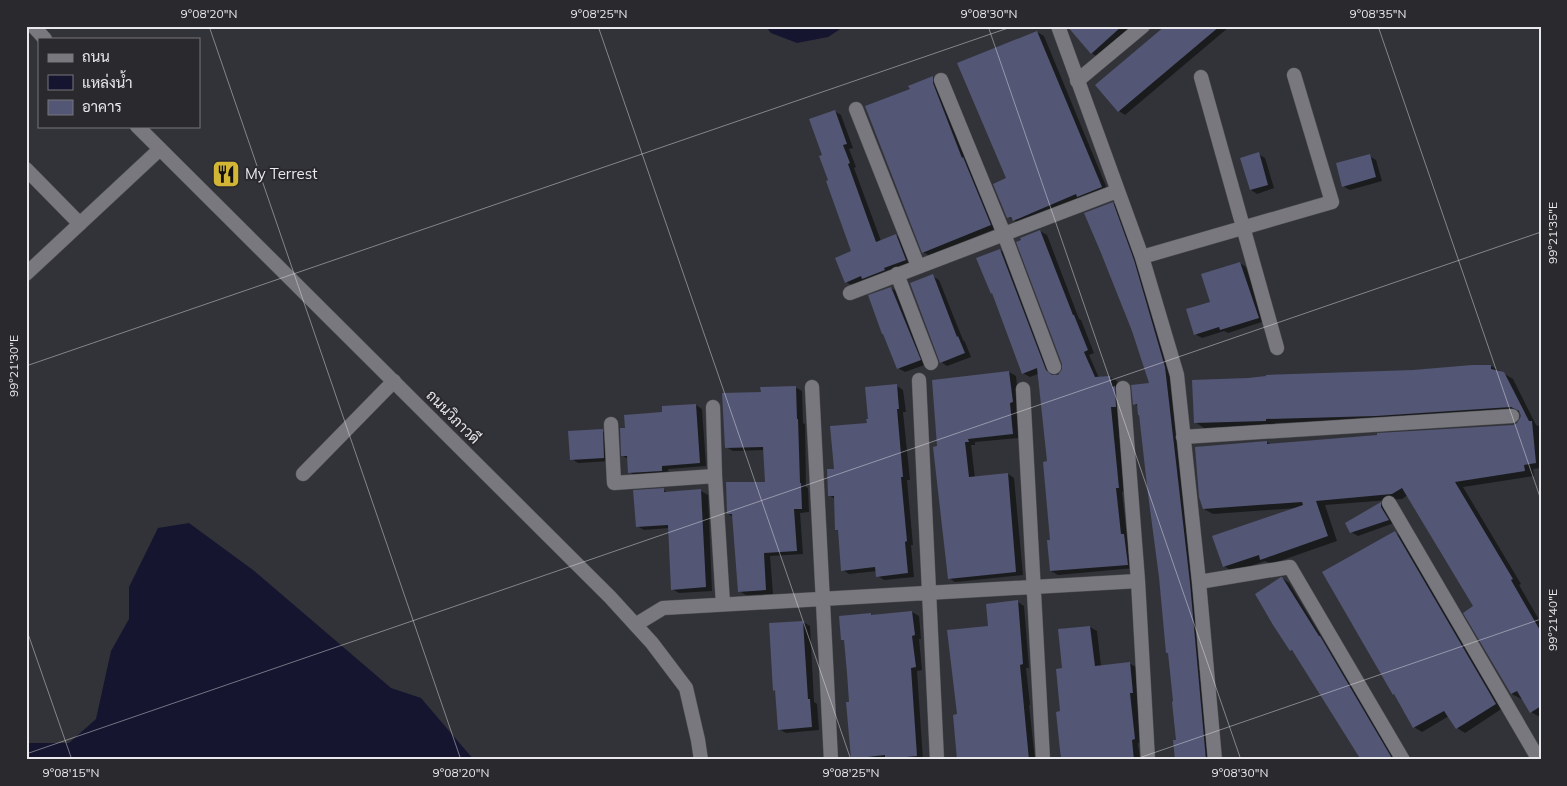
<svg xmlns="http://www.w3.org/2000/svg" width="1567" height="786" font-family="Mulish,Sarabun,sans-serif">
  <rect width="100%" height="100%" fill="#323338"/>
  <!-- water -->
  <path fill="#151530" d="M765,26h80l-17,11 -31,6 -26,-10z
    M189,523l64,47 138,118 30,10 53,62h-448v-17h43l27,-24 15,-68 18,-32v-32l29,-59z"/>
  <!-- shadow -->
  <path fill="#0007" d="M1071,26h65l-38,31 -7,-4z
    M1167,26h67l-3,2 -2,-1 -104,88 -6,-4z
    M1037,32l7,4 64,155 -87,33 -13,-7z
    M933,77l7,4 57,147 -67,28 -7,-4 -13,-166z
    M834,111l7,4 12,33 -4,1 7,18 -2,1 27,73 15,-6 6,4 10,24 -59,23 -7,-4 7,-30 -23,-71 -6,-25z
    M1258,154l7,4 9,30 -17,6 -6,-4z
    M1369,156l7,4 6,21 -32,9 -7,-4z
    M1113,203l6,4 53,164 40,389h-36l1,-19 -3,-38 -5,-49 -2,-2 -7,-76 -22,-170 -4,-2 17,-20z
    M1040,231l7,4 32,84 2,1 13,33 -5,2 10,23 11,-1 7,4 5,29h-5l8,81 -3,1 5,45 4,2 3,29 -76,7 -7,-4 -3,-108 -10,-89 -8,3 -7,-4 -23,-123 7,4 45,121 6,1 6,-7z
    M1240,263l6,4 19,54 -37,12 -4,-2 -22,7 -7,-4 17,-31z
    M932,276l7,4 24,60 2,2 6,15 -24,9 -6,-4z
    M891,288l7,4 29,72 -22,8 -7,-4z
    M1491,366l22,13 23,46 5,2v41l-8,1 1,7 -71,11 58,97 -2,1 22,38 -1,94 -9,-5 -8,-14 -2,1 -9,-5 -37,-87 -67,-112 -6,4 -77,6 12,36 -66,23 -6,-3 -32,11 -9,-6 73,-58 -84,6 -9,-5 63,-67 5,3 241,-19 8,-5 1,-6 -2,-3 -134,8 -111,3v3l-71,2 -9,-6 219,-51z
    M1009,372l7,4 3,30h-3l3,32 -44,4v3h-4l4,33 33,-4 6,4 9,97 -68,7 -6,-4 -14,-163z
    M897,386l6,4 3,22h-3l7,68h-3l6,65h-2l3,32 -30,3 -6,-4 -1,-5 -28,3 -6,-4 -4,-39 -3,-1 -1,-31 -6,-4 6,-25z
    M795,387l7,4 1,32 2,1 1,63 2,1 1,24 -9,1 3,41 -33,2 3,38 -27,1 -7,-4 -5,-74 -6,-3 38,-31 -1,-33 -32,1 -7,-4 36,-54z
    M696,405l6,4 4,57 -38,3 1,5 -33,2 -7,-4 -1,-13 -5,-3 3,-27 37,-16z
    M602,431l7,3 1,27 -32,2 -6,-4z
    M663,490l6,3 32,-2 7,4 4,96 -33,2 -7,-4 -3,-61 -25,2 -7,-4z
    M1381,503l6,4 7,16 -36,13 -7,-4z
    M1395,533l8,4 100,171 -38,25 -8,-5 -8,-12 -27,16 -8,-5 -17,-31 -3,-2z
    M1282,578l7,5 107,177h-34l-67,-107 -4,-3z
    M1018,602l6,4 5,62h-3l4,37h-1l6,55h-77v-44l31,-89z
    M912,612l7,4 2,23h-2l3,31 -5,1 6,89h-71l-4,-56 3,-1 19,-89 4,2z
    M803,622l7,4 4,76 3,2 2,26 -33,3 -7,-4 -3,-38 -2,-1z
    M1090,627l7,4 4,35 28,-3 7,4 3,29h-2l5,46 -4,1 2,17h-79l-1,-6h2v-42l2,-43 -4,-39z"/>
  <!-- building -->
  <path fill="#535675" d="M1067,26h55l-31,28z
    M1165,26h55l-102,86 -23,-27z
    M1037,31l65,156 -25,10 -1,-3 -63,27 -2,-4 -4,1 -14,-34 13,-6 -49,-115z
    M933,76v7l29,75 1,-1 28,68 -69,28 -57,-147 45,-17 -2,-3z
    M835,110l12,34 -4,1 7,18 -2,1 28,78 20,-8 10,26 -22,8 1,2 -23,9 -1,-3 -16,7 -10,-25 16,-7 -25,-70 2,-1 -9,-24 3,-1 -13,-36z
    M1259,152l9,33 -18,5 -10,-32z
    M1370,154l6,23 -34,10 -6,-24z
    M1113,202l21,58 31,107 25,216 16,177h-31l-2,-20h3l-4,-38 1,-1 -5,-48h-2l-7,-76 -11,-83 -9,-79h-1l-1,-11 -4,1 -2,-20 18,-2 -17,-52 -31,-78 -17,-40z
    M1040,230l33,85h1l14,35 -4,2 11,25 15,-1 2,11 3,-1 1,21h-5l8,81h-3l5,46h3l4,31 -78,6 -3,-31h3l-7,-78 4,-1 -10,-93 -15,6 -30,-81 -1,1 -15,-36 24,-9 46,121 6,5h6l4,-6v-5l-46,-122 5,-2 -1,-2z
    M1240,262l19,56 -39,12 -1,-3 -25,8 -8,-26 24,-7 -9,-28z
    M933,274l24,63 1,-1 7,17 -25,10 -30,-80z
    M891,287l30,73 -24,9 -14,-35h-1l-14,-39z
    M1472,365h19v4l13,3 25,49h3l4,42 -12,2 1,6 -70,11 58,97 -2,1 30,52v74l-11,7 -13,-22 -6,3 -48,-81 10,-7 -71,-118 -10,6 -76,7 12,35 -68,24 -1,-5 -36,12 -11,-31 91,-31 -1,-3 -99,7 -4,-12 -4,-50 72,-6v3l110,-9v-2l136,-8 4,-2 4,-7 -2,-5 -8,-4 -135,9 -110,3v2l-72,2 -2,-43 56,-2 18,-2v-1l147,-5z
    M1009,371l4,31 -3,1 3,31 -45,5 1,3h-4l4,35 39,-4 8,99 -68,7 -15,-132 4,-1 -5,-66z
    M897,384l2,25h-2l6,68h-2l6,64 -2,1 3,31 -32,4 -1,-10 -34,4 -3,-41h-3l-1,-34h-6l-1,-27h7l-4,-43 37,-3 -1,-4h2l-3,-32z
    M796,386l1,33h1l2,64h1l1,26h-8l3,42 -33,2 2,37 -28,2 -6,-78h-5l-1,-32h39l-2,-35 -38,1 -3,-55 39,-1 -1,-5z
    M696,404l4,59 -38,3v5l-34,2 -1,-17h-6l-1,-28h5l-1,-13 38,-3v-6z
    M603,429l1,29 -34,2 -2,-29z
    M664,488v4l37,-3 5,98 -35,3 -3,-65 -32,2 -3,-37z
    M1381,502v5l8,13 -39,13 -5,-10z
    M1395,531l101,173 -40,25 -12,-18 -31,17 -19,-34 -1,1 -71,-123z
    M1281,577h1l37,59h1l73,124h-32l-69,-110 -2,1 -17,-26 -18,-31z
    M1018,600l5,64 -3,1 9,95h-72l-4,-45 4,-1 -10,-84 41,-4 -2,-22z
    M912,611l3,24 -3,1 4,31 -5,1 6,88 -32,3v-4l-34,4 -5,-57h3l-2,-29 -3,-33h-3l-2,-24 32,-3v2z
    M803,621l5,78h2l2,28 -34,3 -3,-40 -2,1 -4,-68z
    M1090,626l5,40 35,-4 3,31h-3l5,46 -3,1 2,20h-73l-5,-48 4,-1 -4,-42 6,-1 -4,-39z"/>
  <g fill="none" stroke-linecap="round" stroke-linejoin="round">
    <!-- minor casing -->
    <g stroke="#505155" stroke-width="15">
      <path id="minor" d="M1058,26l84,231 35,118 22,207 16,178
        M1201,77l76,271
        M941,80l63,154 50,133
        M1077,81l66,-55
        M856,109l62,157
        M26,169l54,55
        M1142,257l190,-55 -38,-127
        M26,274l134,-125
        M897,274l34,89
        M850,293l267,-102
        M919,380l18,380
        M812,387l19,373
        M1123,388l15,193 10,179
        M1023,389l20,371
        M713,407l2,69 8,128
        M611,424l3,59 101,-7
        M1183,437l329,-21
        M303,474l91,-93
        M1389,503l150,257
        M1199,582l91,-15 113,193
        M636,625l4,-3 23,-14 475,-27"/>
    </g>
    <!-- tertiary casing -->
    <g stroke="#505155" stroke-width="15">
      <path id="tertiary" d="M33,26l12,13
        M137,126l473,471 42,46 34,45 12,52 3,20"/>
    </g>
    <!-- minor -->
    <use href="#minor" stroke="#78787e" stroke-width="14"/>
    <!-- tertiary -->
    <use href="#tertiary" stroke="#78787e" stroke-width="14"/>
  </g>
  <!-- ticks -->
  <path fill="none" stroke="#e9e9ed" stroke-width="1" stroke-opacity="0.45" d="M209,26l252,734M598,26l253,734M988,26l253,734M1378,26l163,474M26,366l988,-340M26,628l46,132M26,754l1515,-522M1133,760l408,-141"/>
  <!-- icons -->
  <defs>
    <g id="restaurant-square" transform="scale(1.4375)"><rect x="-9" y="-9" width="18" height="18" rx="4" fill="#d3b635" stroke="#29292e"/><path d="M-5-6h1v4h1v-4h1v4h1v-4h1v5L-1.5 .5V6h-2V.5L-5-1ZM5-6V6H3V1.5H1.5Q1.5-4 5-6Z" fill="#111"/></g>
  </defs>
  <g fill-rule="evenodd">
    <use href="#restaurant-square" x="226" y="174"/>
  </g>
  <g text-anchor="middle" stroke-width="4" stroke-linejoin="round" paint-order="stroke">
    <!-- poi labels -->
    <g font-size="15" fill="#e9e9ed" stroke="#29292e" text-anchor="start">
      <text x="245" y="179">My Terrest</text>
    </g>
    <!-- street labels -->
    <g font-size="15" fill="#e9e9ed" stroke="#29292e">
      <text transform="translate(453 417) rotate(45)" y="5">ถนนวิภาวดี</text>
    </g>
  </g>
  <!-- border -->
  <rect width="1567" height="786" fill="none" stroke="#29292e" stroke-width="55"/>
  <!-- legend -->
  <rect x="38" y="38" width="162" height="90" fill="#29292e" stroke="#76767a"/>
  <rect x="48" y="54" width="25" height="8" fill="#78787e" stroke="#76767a"/>
  <text x="82" y="62" font-size="15" fill="#e9e9ed">ถนน</text>
  <rect x="48" y="75" width="25" height="15" fill="#151530" stroke="#76767a"/>
  <text x="82" y="88" font-size="15" fill="#e9e9ed">แหล่งน้ำ</text>
  <rect x="48" y="100" width="25" height="15" fill="#535675" stroke="#76767a"/>
  <text x="82" y="112" font-size="15" fill="#e9e9ed">อาคาร</text>
  <rect x="28" y="28" width="1512" height="730" fill="none" stroke="#e9e9ed" stroke-width="2"/>
  <g font-size="12" text-anchor="middle" fill="#e9e9ed">
    <text x="209" y="18">9°08'20"N</text>
    <text x="599" y="18">9°08'25"N</text>
    <text x="989" y="18">9°08'30"N</text>
    <text x="1378" y="18">9°08'35"N</text>
    <text transform="translate(1553 233) rotate(-90)" y="4">99°21'35"E</text>
    <text transform="translate(14 366) rotate(-90)" y="4">99°21'30"E</text>
    <text transform="translate(1553 620) rotate(-90)" y="4">99°21'40"E</text>
    <text x="71" y="777">9°08'15"N</text>
    <text x="461" y="777">9°08'20"N</text>
    <text x="851" y="777">9°08'25"N</text>
    <text x="1240" y="777">9°08'30"N</text>
  </g>
</svg>
